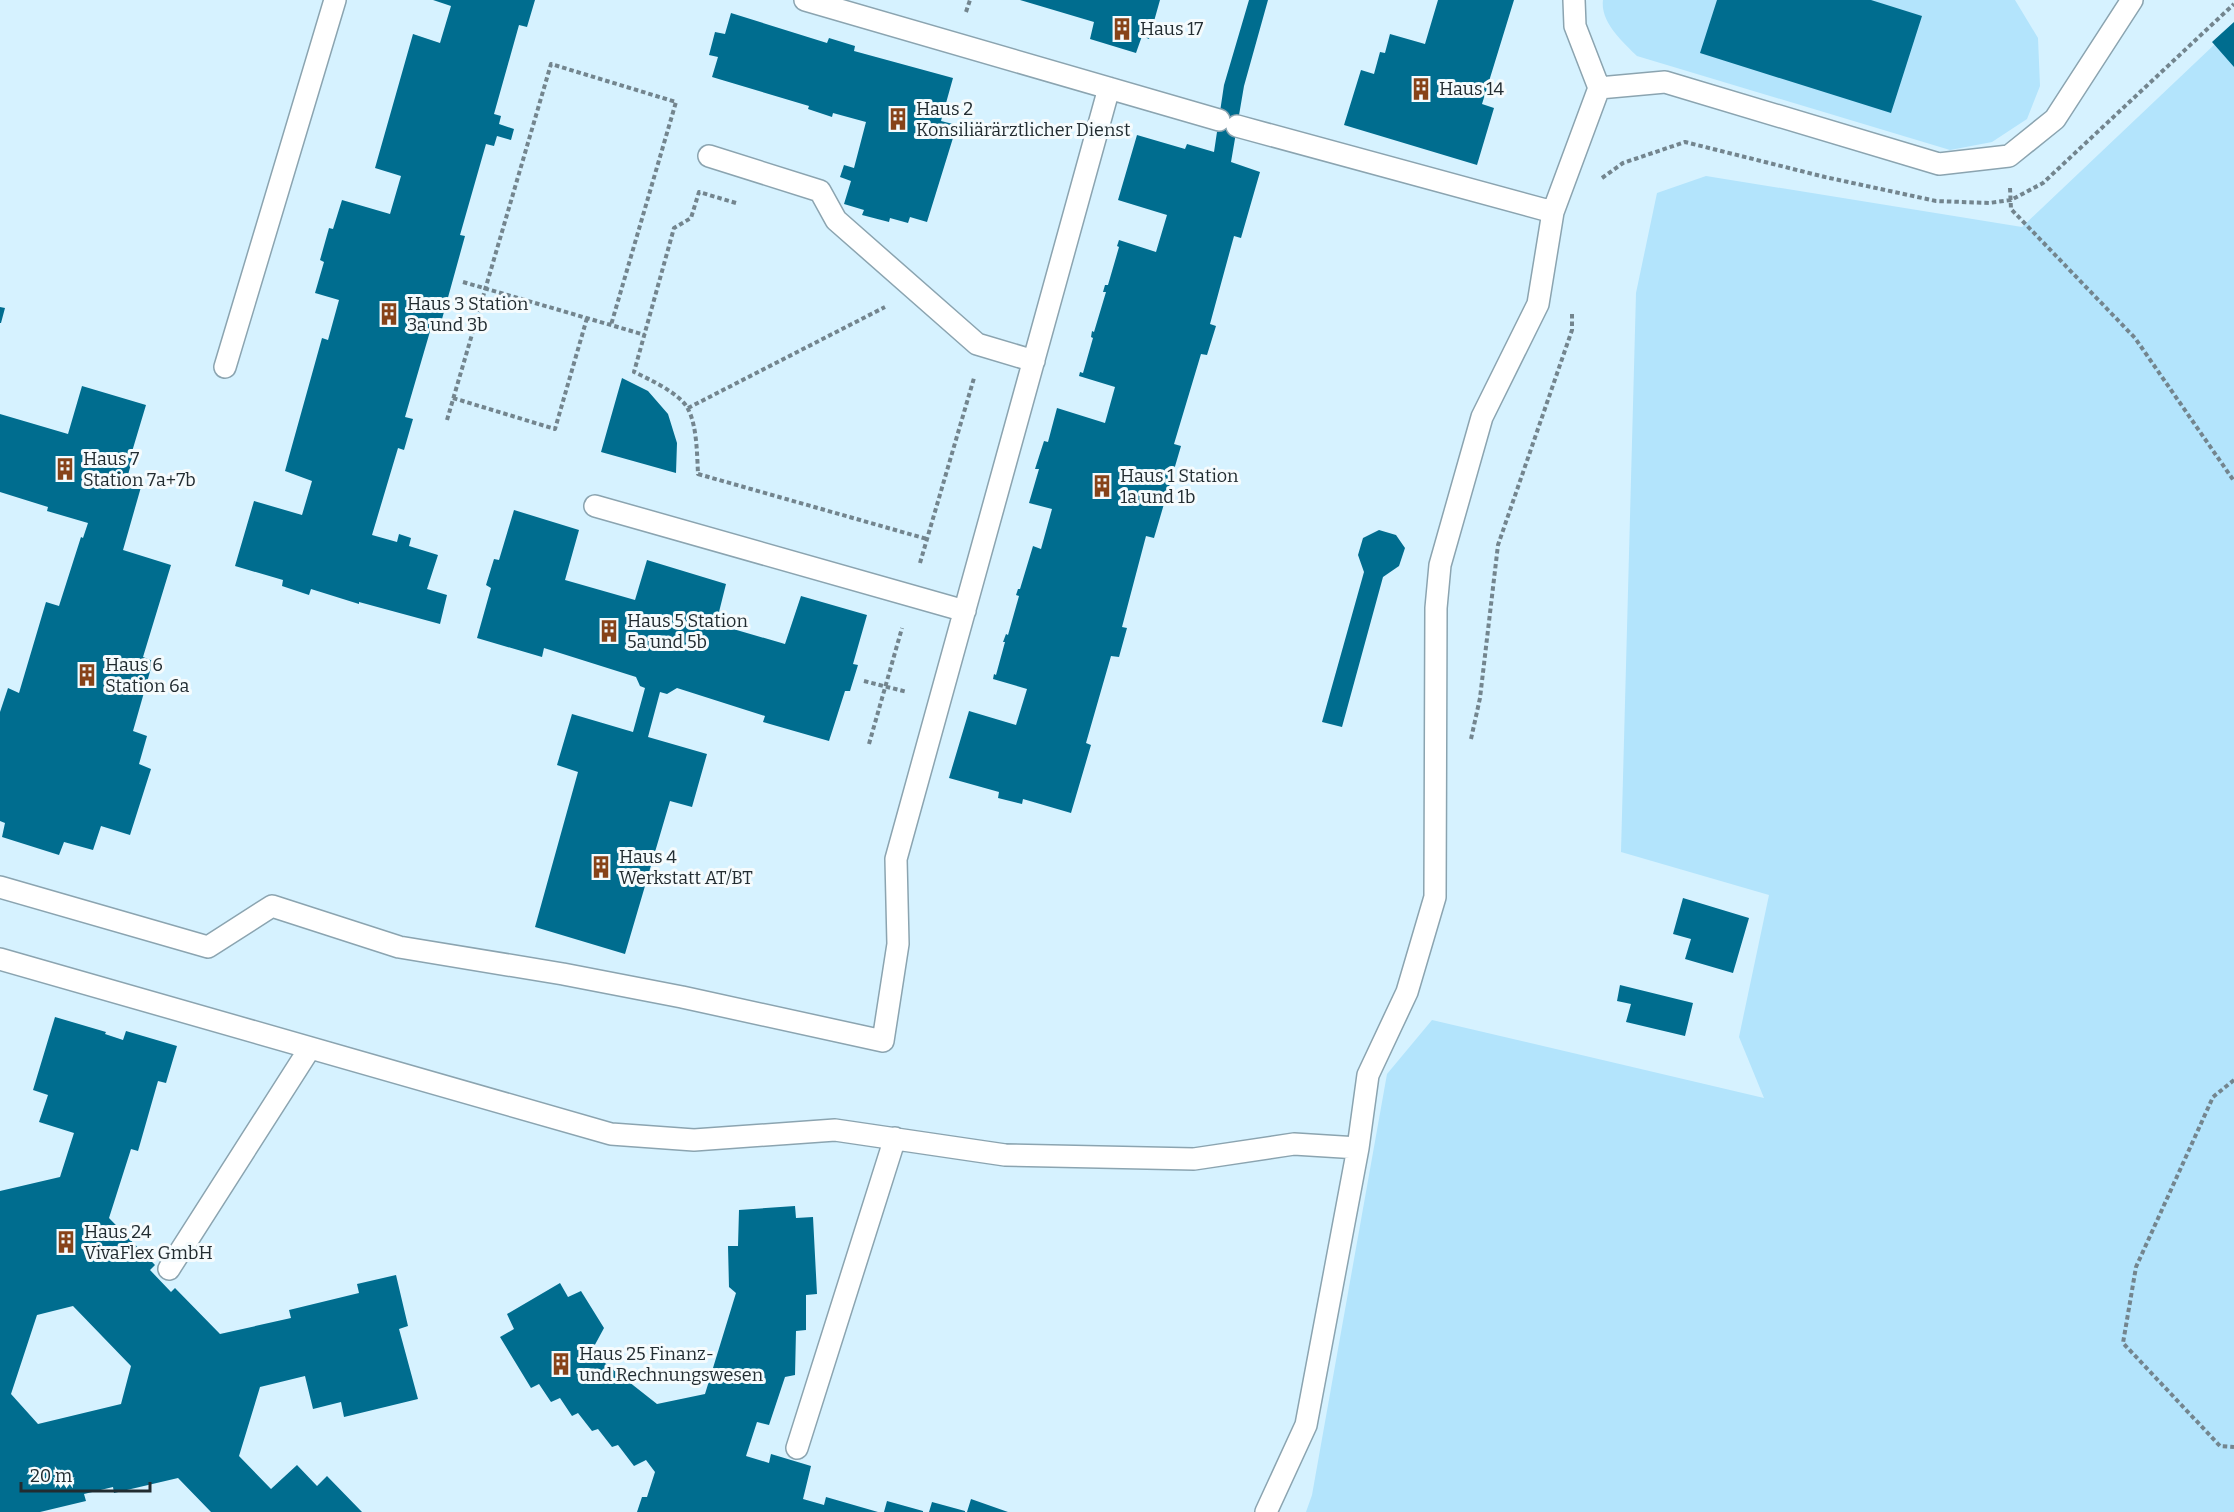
<svg xmlns="http://www.w3.org/2000/svg" width="2234" height="1512" font-family="Bitter,serif">
  <rect width="100%" height="100%" fill="#d6f2ff"/>
  <!-- green -->
  <path fill="#b3e4fc" d="M1603,0h412l23,38 2,48 -13,33 -35,23 -42,8 -313,-94c-14,-14 -37,-34 -34,-56z
    M2234,26v1486h-928l6,-17 75,-421 45,-54 332,78 -25,-61 30,-142 -148,-43 15,-559 21,-100 49,-17 316,51z"/>
  <!-- building -->
  <path fill="#006d8f" fill-rule="evenodd" d="M433,0h102l-8,27 -8,-2 -25,89 7,2 -2,8 15,5 -3,11 -14,-4 -3,10 -8,-2 -26,91 5,1 -26,94 -8,-2 -26,89 8,2 -9,31 -6,-2 -26,87 25,7 2,-8 12,4 -2,8 29,9 -11,34 20,6 -7,29 -81,-22v2l-48,-15 -2,6 -27,-9 1,-6 -48,-14 19,-65 48,14 10,-34 -27,-10 37,-133 6,2 11,-40 -24,-7 9,-31 -4,-2 9,-32 4,1 9,-29 48,14 11,-38 -26,-8 38,-134 27,9 11,-37z
    M1020,0h140l-11,39 -7,-3 -6,17 -46,-14 4,-17z
    M1249,0h19l-24,86 -13,76 29,10 -19,66 -7,-2 -24,88 6,2 -9,29 -6,-1 -27,90 7,2 -27,92 -8,-2 -24,91 5,1 -8,29 -8,-1 -25,87 5,2 -20,68 -48,-14 -1,5 -24,-6 1,-6 -50,-14 20,-67 47,14 11,-36 -34,-10 1,-5 2,1 9,-33h-2l3,-8 2,1 11,-39 -3,-1 2,-6h2l13,-43 8,3 11,-40 -23,-6 10,-34h-4l9,-28 4,1 9,-34 48,15 10,-36 -36,-11 1,-4 3,1 10,-35 -2,-1 1,-6 2,1 12,-40h-3l2,-7h3l11,-38 -2,-1 2,-6 37,12 11,-37 -49,-15 19,-65 48,14 2,-5 27,8 10,-67z
    M1438,0h76l-32,104 12,4 -17,57 -133,-40 17,-55 13,4 6,-22 5,1 5,-19 35,10z
    M1717,0h154l51,16 -31,97 -191,-60z
    M731,13l96,30 2,-5 26,8 -1,5 99,27 -12,43 16,4 -30,97 -17,-5 -2,6 -18,-5 -1,4 -27,-7 2,-5 -20,-6 7,-23 -11,-4 4,-12 10,3 12,-46 -33,-9 -1,4 -24,-8 1,-3 -97,-29 6,-20 -9,-2 6,-23 10,2z
    M2234,22v45l-22,-25z
    M0,307l5,1 -4,15h-1z
    M622,378l26,13 20,23 9,29 -1,30 -75,-21z
    M82,386l64,19 -15,50 2,2 -7,25 15,5 -18,63 48,15 -28,92 10,4 -20,70 14,5 -8,28 12,5 -21,66 -29,-9 -8,24 -29,-8 -5,13 -57,-18 3,-14 -5,-2v-109l8,-24 11,5 27,-91 13,4 22,-69 2,1 5,-15 -41,-12 1,-4 -48,-15v-78l68,20z
    M514,510l65,20 -14,50 70,20 12,-40 79,24 -10,40 69,20 16,-48 66,19 -14,49 5,1 -8,26h-5l-16,50 -66,-19 2,-6 -88,-28 -10,6 -7,-2 -12,45 59,17 -15,53 -22,-6 -45,153 -90,-27 43,-155 -21,-7 15,-51 61,18 12,-44 -5,-2 -4,-9 -92,-29 -2,9 -65,-19 14,-50 -5,-3 8,-26 5,1z
    M1379,530l17,5 9,13 -6,18 -16,11 -41,150 -20,-5 42,-150 -6,-17 5,-17z
    M1683,898l66,20 -16,55 -48,-14 6,-20 -18,-5z
    M1620,985l73,18 -8,33 -59,-14 5,-18 -14,-3z
    M55,1017l51,15 -1,2 18,6 3,-9 51,15 -11,37 -8,-2 -20,70 -7,-2 -22,69 46,47 -5,5 21,22 4,-4 45,46 71,-16 -2,-8 70,-17 -2,-9 39,-9 12,51 -9,3 19,70 -74,18 -3,-15 -28,7 -8,-33 -45,11 -21,69 32,33 26,-24 20,21 10,-10 35,36h-151l-33,-34 -64,15 -1,-6 -29,7 2,7 -46,11h-40v-321l60,-14 14,-44 -35,-11 9,-27 -15,-5zM73,1306l58,60 -10,38 -83,20 -27,-30 26,-79z
    M795,1206l1,12 17,-1 4,77 -11,1v35l-10,1 -1,44 -10,2 -16,48 -12,-3 -11,34 23,7 2,-9 40,12 -8,33 21,6 2,-8 52,15h-241l5,-15h5l8,-25 -9,-12 -12,6 -16,-21 -6,2 -14,-18 -6,2 -14,-18 -6,3 -12,-18 -9,4 -12,-18 -8,4 -31,-51 14,-8 -7,-15 53,-31 8,14 13,-6 23,37 -13,24 66,52 48,-10 31,-101 -7,-6 -1,-41h10l1,-36z
    M971,1499l37,13h-41z
    M887,1501l36,10v1h-39z
    M932,1502l33,9v1h-36z"/>
  <g fill="none" stroke-linecap="round" stroke-linejoin="round">
    <!-- lane casing -->
    <g stroke="#8ba4b0" stroke-width="24">
      <path id="lane" d="M805,0l414,120
        M1599,88l66,-6 274,82 70,-8 46,-37 77,-119
        M1237,126l316,86 46,-124 -24,-62 -1,-26
        M709,156l111,35 16,29 141,124 57,17
        M225,367l110,-367
        M595,506l370,105
        M0,887l208,60 64,-41 127,41 164,27 119,23 201,44 15,-97 -2,-85 213,-771
        M0,959l611,175 83,6 141,-10 170,25 189,4 100,-15 64,4
        M169,1269l141,-221
        M797,1448l98,-310
        M1266,1512l40,-87 52,-277 10,-73 39,-83 28,-95 1,-289 4,-43 42,-148 56,-113 15,-92"/>
    </g>
    <!-- path -->
    <path stroke="#73858e" stroke-width="4" stroke-dasharray="4.5 3" stroke-linecap="butt" d="M966,12l4,-12
      M1602,178l21,-15 62,-21 140,35 111,24 53,2 22,-3 32,-17 191,-179
      M2010,188l1,21 124,129 99,143
      M736,203l-37,-11 -8,26 -17,10 -40,144c15,7 47,22 54,37 9,17 9,45 10,65l229,65
      M463,282l182,53
      M453,398l102,31 32,-111
      M688,408l197,-101
      M447,420l104,-356 125,38 -65,223
      M920,563l54,-185
      M864,681l43,11
      M1471,739l9,-41 18,-153 74,-215v-19
      M869,744l33,-116
      M2234,1080l-21,17 -77,170 -13,76 97,103 14,1"/>
    <!-- lane -->
    <use href="#lane" stroke="#fff" stroke-width="21"/>
  </g>
  <!-- icons -->
  <defs>
    <g id="building-bare" transform="scale(1.8)"><path d="M-4-6H4V6H1V3H-1V6H-4ZM-2.5-4.3h1.7v1.8h-1.7ZM.8-4.3h1.7v1.8H.8ZM-2.5-1h1.7V.8h-1.7ZM.8-1h1.7V.8H.8Z" fill="#874319" stroke="#f5fbfd" stroke-width="2.5" paint-order="stroke"/></g>
  </defs>
  <g fill-rule="evenodd">
    <use href="#building-bare" x="1122" y="29"/>
    <use href="#building-bare" x="1421" y="89"/>
    <use href="#building-bare" x="898" y="119"/>
    <use href="#building-bare" x="389" y="314"/>
    <use href="#building-bare" x="65" y="469"/>
    <use href="#building-bare" x="1102" y="486"/>
    <use href="#building-bare" x="609" y="631"/>
    <use href="#building-bare" x="87" y="675"/>
    <use href="#building-bare" x="601" y="867"/>
    <use href="#building-bare" x="66" y="1242"/>
    <use href="#building-bare" x="561" y="1364"/>
  </g>
  <g text-anchor="middle" stroke-width="6" stroke-linejoin="round" paint-order="stroke">
    <!-- poi labels -->
    <g font-size="18" fill="#222c31" stroke="#f5fbfd" text-anchor="start">
      <text x="1140" y="35">Haus 17</text>
      <text x="1439" y="95">Haus 14</text>
      <text x="916" y="115">Haus 2<tspan x="916" dy="21">Konsiliärärztlicher Dienst</tspan></text>
      <text x="407" y="310">Haus 3 Station<tspan x="407" dy="21">3a und 3b</tspan></text>
      <text x="83" y="465">Haus 7<tspan x="83" dy="21">Station 7a+7b</tspan></text>
      <text x="1120" y="482">Haus 1 Station<tspan x="1120" dy="21">1a und 1b</tspan></text>
      <text x="627" y="627">Haus 5 Station<tspan x="627" dy="21">5a und 5b</tspan></text>
      <text x="105" y="671">Haus 6<tspan x="105" dy="21">Station 6a</tspan></text>
      <text x="619" y="863">Haus 4<tspan x="619" dy="21">Werkstatt AT/BT</tspan></text>
      <text x="84" y="1238">Haus 24<tspan x="84" dy="21">VivaFlex GmbH</tspan></text>
      <text x="579" y="1360">Haus 25 Finanz-<tspan x="579" dy="21">und Rechnungswesen</tspan></text>
    </g>
  </g>
  <!-- scale -->
  <path d="M21 1482v9h129v-9" fill="none" stroke="#222c31" stroke-width="3"/>
  <text x="30" y="1482" font-size="18" fill="#222c31" stroke="#f5fbfd" stroke-width="4.5" paint-order="stroke">20 m</text>
</svg>
